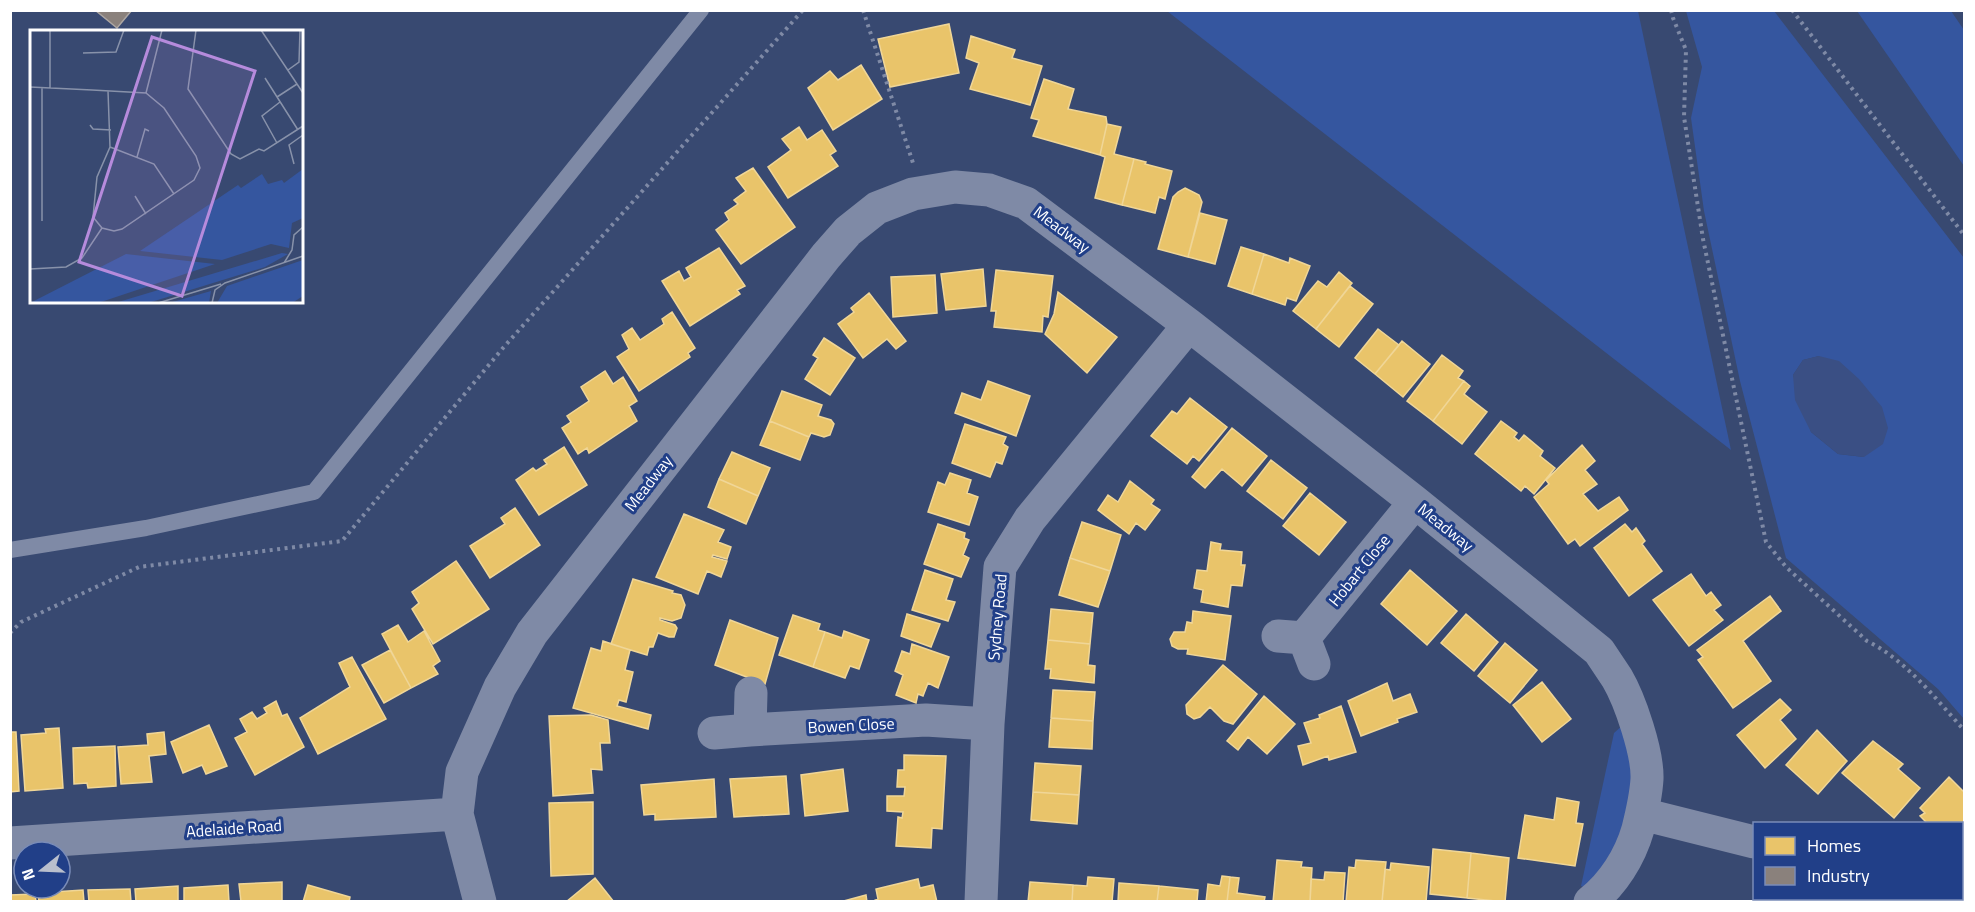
<svg xmlns="http://www.w3.org/2000/svg" width="1975" height="912" font-family="'Titillium Web',sans-serif">
  <rect width="100%" height="100%" fill="#384971"/>
  <!-- green -->
  <path fill="#35569f" fill-rule="evenodd" d="M1167,11h471l93,439z
    M1686,11h88l190,247v461l-26,-30 -152,-131 -46,-177 -36,-170 -13,-93 11,-51zM1819,356l45,101 -26,-3 -27,-22 -18,-57 10,-15z
    M1857,11h94l13,19v136z
    M1633,716l14,61 -47,117 -19,-8 33,-153z"/>
  <!-- water -->
  <path fill="#3a4f84" d="M1819,356l20,5 20,18 23,28 6,21 -5,16 -19,13 -26,-3 -27,-22 -16,-32 -2,-25 10,-15z"/>
  <!-- homes -->
  <path fill="#e9c46a" stroke="#f0d697" stroke-width="1.5" d="M949,24l10,49 -69,14 -12,-48z
    M971,36l44,14 -3,8 30,8 -12,39 -60,-16 9,-26 -13,-5z
    M861,65l21,34 -49,31 -25,-42 22,-17 8,9z
    M1044,79l30,10 -6,20 38,8 1,7 -7,31 -67,-19 6,-16 -8,-2z
    M1107,124l14,3 -7,27 20,5 -12,46 -27,-7 10,-41 -5,-2z
    M799,127l8,13 15,-10 14,21 -6,4 8,11 -50,32 -20,-31 23,-17 -9,-11z
    M1134,159l12,3 -1,2 27,7 -7,28 -6,-2 -4,16 -33,-8z
    M753,168l42,59 -54,37 -25,-34 13,-10 -4,-7 13,-9 -4,-4 12,-9 -10,-13z
    M1185,188l14,7 3,7 -14,55 -30,-8 15,-52 5,-5z
    M1200,213l27,7 -12,44 -27,-7z
    M1241,247l23,7 -12,40 -24,-8z
    M719,248l26,38 -8,4 3,4 -50,32 -28,-45 17,-10 5,10 7,-4 -5,-9z
    M1264,254l25,9 1,-5 20,8 -14,35 -9,-3 -2,7 -33,-11z
    M983,269l3,37 -40,4 -5,-36z
    M996,270l57,6 -5,41 -5,-1 -1,16 -48,-5 2,-16h-5z
    M1339,272l13,11 -36,46 -23,-18 25,-30 9,6z
    M935,275l2,38 -44,4 -2,-40z
    M1350,286l23,18 -34,43 -23,-18z
    M1058,292l59,45 -30,36 -42,-39 9,-20z
    M869,293l37,48 -10,8 -9,-10 -24,19 -25,-34 16,-12 -3,-4z
    M672,312l23,36 -7,5 2,4 -51,34 -22,-34 12,-8 -7,-14 10,-7 8,12 24,-16 -2,-5z
    M1378,329l21,16 -24,29 -20,-16z
    M824,338l31,20 -25,37 -25,-16 13,-21 -5,-3z
    M1402,341l28,23 -27,33 -28,-23z
    M1442,355l21,16 -5,7 6,3 -31,40 -26,-20z
    M605,371l8,13 10,-7 14,24 -8,5 8,15 -48,32 -2,-5 -9,6 -16,-26 9,-6 -4,-6 22,-15 -8,-14z
    M988,381l42,15 -14,40 -61,-23 7,-20 19,7z
    M1464,381l6,5 -6,8 23,18 -25,32 -29,-23z
    M782,391l40,14 -4,11 13,4 3,4 -4,11 -6,2 -13,-4 -2,4 -39,-16z
    M1190,398l37,29 -28,34 -6,-5 -6,8 -36,-28 21,-25 5,3z
    M770,421l39,16 -9,23 -40,-15z
    M1501,421l16,12 -3,4 5,4 5,-6 19,16 -3,5 15,12 -21,26 -9,-8 -4,5 -46,-37z
    M965,424l41,13 -3,7 5,3 -6,17 -6,-2 -6,15 -38,-14z
    M1232,428l35,28 -25,30 -20,-17 -17,19 -13,-11z
    M1582,445l13,16 -10,9 12,14 -14,10 15,17 21,-14 9,13 -48,36 -5,-7 -7,5 -34,-47 15,-13 -3,-4z
    M564,447l23,38 -48,30 -23,-35 17,-12 3,3 11,-7 -3,-4z
    M732,452l38,16 -12,28 -39,-17z
    M1271,460l36,28 -24,31 -36,-28z
    M950,473l21,7 -4,13 11,4 -9,28 -41,-13 10,-30 7,3z
    M719,479l39,17 -12,28 -38,-17z
    M1130,481l24,19 -3,4 9,6 -15,20 -9,-7 -7,11 -31,-24 10,-15 10,7z
    M1310,493l36,29 -27,33 -36,-29z
    M515,508l25,37 -50,33 -20,-32 35,-22 -4,-6z
    M684,514l40,16 -6,12 13,5 -4,12 -14,-4 -1,2 15,4 -6,16 -14,-6 -9,23 -42,-17z
    M1082,522l39,13 -11,36 -40,-13z
    M938,524l27,9 -1,5 5,2 -6,15 6,3 -8,19 -37,-13z
    M1625,524l7,8 4,-4 9,13 -3,3 20,27 -33,25 -35,-48z
    M1211,542l10,2 -1,6 22,2 -1,13h4l-3,21 -11,-1 -3,22 -27,-5 2,-12 -9,-2 3,-18 10,1z
    M1070,558l40,13 -12,36 -39,-12z
    M456,561l33,48 -56,35 -21,-35 7,-6 -7,-11z
    M925,570l28,9 -7,21 9,2 -7,19 -36,-11z
    M1410,570l47,41 -30,34 -46,-41z
    M1691,574l15,22 5,-4 10,13 -7,5 9,10 -34,26 -36,-46z
    M633,579l40,12 -1,2 9,2 4,10 -4,13 -9,3 -12,-3v2l15,5 2,3 -3,9h-5l-11,-4 -5,14h-4l-2,8 -36,-11z
    M1770,596l11,15 -38,30 28,40 -38,27 -35,-48 5,-3 -6,-7z
    M1051,609l42,4 -3,31 -42,-4z
    M1193,611l38,5 -6,44 -38,-6 1,-5h-10l-6,-3 -2,-7 4,-7h11l2,-10 5,1z
    M907,614l33,10 -9,23 -30,-11z
    M1466,614l32,28 -24,29 -33,-28z
    M793,615l27,9 -2,6 7,2 -12,35 -34,-12z
    M730,620l48,18 -13,46 -50,-19z
    M398,625l10,17 16,-11 16,30 -7,5 5,8 -27,14 -29,-54z
    M844,631l25,9 -10,29 -9,-3 -5,12 -32,-11 12,-35 17,6z
    M1048,640l42,4 -2,21 7,1 -1,17 -44,-5 1,-9h-6z
    M603,641l27,9 -5,20 8,2 -7,30 -7,-2 -2,6 34,9 -3,14 -75,-21 18,-60 10,3z
    M1505,643l32,27 -27,33 -32,-27z
    M912,644l37,13 -11,31 -10,-5 -5,13 -5,-2 -2,9 -20,-8 7,-20 -8,-4 7,-20 8,3z
    M390,650l21,38 -27,15 -22,-38z
    M352,657l34,62 -68,35 -18,-36 50,-31 -11,-24z
    M1223,665l34,29 -24,30 -9,-3 -14,-14 -10,10 -6,2 -7,-5 -1,-9z
    M1542,682l29,37 -29,23 -29,-37z
    M1387,683l6,18 17,-7 7,18 -20,7 1,3 -37,14 -13,-35z
    M1053,690l42,2 -2,29 -42,-3z
    M1264,696l31,28 -28,30 -19,-17 -10,13 -11,-9z
    M1780,699l11,11 -11,10 16,19 -31,29 -28,-33z
    M276,701l6,15 5,-2 17,33 -49,28 -20,-37 12,-6 -7,-13 12,-7 5,7 10,-6 -3,-5z
    M1341,706l15,46 -27,8 -1,-4 -25,9 -5,-19 13,-3 -7,-20 16,-5 -1,-3z
    M591,715l17,5 2,23h-10l2,27 -11,-1 2,24 -40,3 -4,-80z
    M1051,718l42,3 -1,28 -43,-2z
    M209,725l18,41 -21,8 -4,-9 -19,8 -12,-31z
    M59,728l4,60 -38,3 -4,-56 25,-2 -1,-4z
    M1817,730l30,31 -29,33 -32,-29z
    M10,732h6l3,59 -9,1z
    M164,732l2,22 -17,2 3,26 -31,2 -3,-37 30,-2 -1,-11z
    M1873,741l30,23 -5,5 22,19 -26,30 -52,-45z
    M115,746l1,40 -28,2 -1,-5 -13,1 -1,-36z
    M904,755l42,1 -4,73 -10,-1 -1,20 -35,-2 2,-29 4,1 1,-6 -16,-1v-15h17l1,-9h-8l1,-17h6z
    M1035,763l46,3 -2,29 -46,-3z
    M843,769l5,42 -43,5 -4,-41z
    M786,776l3,38 -55,3 -4,-38z
    M1949,777l15,15v67l-2,-2v-33h-34l-8,-8 5,-3 -5,-5z
    M714,779l2,38 -61,3v-6l-11,1 -3,-30z
    M1033,792l46,3 -2,29 -46,-4z
    M1557,798l22,4 -3,21 7,1 -8,42 -57,-8 7,-43 29,5z
    M593,802v72l-42,2 -2,-73z
    M1433,849l38,4 -4,45 -37,-4z
    M1471,853l38,5 -4,44 -38,-4z
    M1277,860l25,2 -1,5 11,1 -2,34h-37z
    M1356,860l30,2 -4,40h-36l3,-35 6,1z
    M1391,863l38,4 -3,35h-44l3,-33 5,1z
    M1325,872l20,1 -2,29h-33l1,-23 13,1z
    M1222,876l8,1 -3,25h-21l2,-18 12,2z
    M1088,877l26,2 -2,23h-40l1,-17 14,1z
    M1230,877l9,1 -2,15 28,4 -1,5h-37z
    M595,878l19,24h-48z
    M918,879l2,9 13,-3 4,17h-66l7,-3 -2,-10z
    M282,882v20h-41l-2,-18z
    M1030,882l43,3 -1,17h-44z
    M1119,883l40,3 -2,16h-39z
    M228,885l1,17h-45v-14z
    M308,885l42,12 -1,5h-46z
    M178,886v16h-42l-1,-13z
    M1159,886l39,4 -1,12h-40z
    M130,889l1,13h-42l-1,-12z
    M83,890l1,12h-45l-1,-9z
    M35,894l1,8h-26v-7z
    M866,895l1,7h-27z"/>
  <!-- industry -->
  <path fill="#8a817c" stroke="#ada7a3" stroke-width="1.5" d="M95,10h37l-15,18z"/>
  <g fill="none" stroke-linecap="round" stroke-linejoin="round">
    <!-- path -->
    <path stroke="#7f8aa6" stroke-width="4" stroke-dasharray="3 4.5" stroke-linecap="butt" d="M863,10l50,153
      M1671,10l2,8 13,32 -2,67 19,122 63,303 20,25 81,74c39,19 68,57 97,89
      M1792,10l172,225
      M10,633l11,-11 118,-55 203,-26 161,-193 300,-338
      M1962,868l2,-3"/>
    <!-- service -->
    <path stroke="#7f8aa6" stroke-width="16" d="M10,550l136,-22 168,-36 387,-482"/>
    <!-- minor -->
    <path stroke="#7f8aa6" stroke-width="33" d="M1278,636l26,2 10,26
      M1304,638l111,-136
      M751,693l-1,37 176,-10 62,4
      M714,733l36,-3
      M1642,814l112,28
      M10,843l447,-29
      M1937,898l4,4
      M480,902l-23,-88 5,-42 38,-85 32,-54 294,-377 22,-25 29,-23 36,-14 42,-7 34,3 37,13 163,122 226,177 184,149c6,9 12,18 18,27 13,22 31,75 30,101 -1,17 -5,34 -9,50 -8,28 -25,55 -48,73
      M981,902l7,-178 12,-157 30,-48 159,-194"/>
  </g>
  <g text-anchor="middle" stroke-width="6" stroke-linejoin="round" paint-order="stroke">
    <!-- street labels -->
    <g font-size="16" fill="#fff" stroke="#213f88">
      <text transform="translate(1062 229) rotate(37)" y="6">Meadway</text>
      <text transform="translate(648 483) rotate(-52)" y="6">Meadway</text>
      <text transform="translate(1446 527) rotate(39)" y="6">Meadway</text>
      <text transform="translate(1359 570) rotate(-51)" y="6">Hobart Close</text>
      <text transform="translate(997 617) rotate(-85)" y="6">Sydney Road</text>
      <text transform="translate(851 725) rotate(-3)" y="6">Bowen Close</text>
      <text transform="translate(234 828) rotate(-4)" y="6">Adelaide Road</text>
    </g>
  </g>
  <!-- overview -->
  <g transform="translate(30 30)">
    <rect width="273" height="273" fill="#384971"/>
    <path d="M273,139v49l-11,5 -3,25 -18,-4 -49,16 -82,-9 98,-66 3,3 21,-14 6,10 14,-4 2,3zM252,223l6,1 -23,13 -117,36h-33zM96,224l89,10 -117,39h-68zM273,230v36l-11,7h-75l10,-17zM181,261l-2,12h-40z" fill="#35569f"/>
    <path fill="none" stroke="#8892aa" stroke-width="1.5" d="M20,0v58M166,0l-8,59 43,65 9,5 19,-10 5,2 39,-25M231,0l42,63M53,23l33,-1 8,-22M258,40l11,-8 1,-32M235,48l33,52M0,57l62,3 54,3 18,15 32,48 4,12 -6,12 -72,49 -8,2 -12,-3 -9,-11 4,-40 13,-30 -2,-56M12,58v133M116,63l16,-63M247,67l20,-13M60,95l3,4 18,1M247,113l-15,-27 18,-14M80,117l44,17 20,30M107,127l8,-28 4,2M264,134l-5,-19 14,-10M105,166l11,18M254,233l8,-13 2,-15 9,-8M0,239l36,-2 16,-9 20,-30M128,273l63,-19M182,273l3,-13 10,-7 78,-27"/>
    <path fill="#b68bdc" fill-opacity="0.15" stroke="#b68bdc" stroke-width="3" d="M122,7l103,34 -73,225 -103,-34z"/>
    <rect width="273" height="273" fill="none" stroke="#fff" stroke-width="3"/>
  </g>
  <!-- border -->
  <rect width="1975" height="912" fill="none" stroke="#ffffff" stroke-width="24"/>
  <!-- legend -->
  <rect x="1753" y="822" width="210" height="78" fill="#213f88" stroke="#7a8cb8" stroke-width="1.5"/>
  <rect x="1765" y="837" width="30" height="18" fill="#e9c46a" stroke="#7a8cb8" stroke-width="1.5"/>
  <text x="1807" y="852" font-size="18" fill="#ffffff">Homes</text>
  <rect x="1765" y="867" width="30" height="18" fill="#8a817c" stroke="#7a8cb8" stroke-width="1.5"/>
  <text x="1807" y="882" font-size="18" fill="#ffffff">Industry</text>
  <!-- north arrow -->
  <g transform="translate(42 870) rotate(252)"><circle r="28" fill="#213f88" stroke="#7a8cb8" stroke-width="1.5"/>
  <path d="M0-4.5L10 22L0 15L-10 22Z" fill="#b9bfcd"/>
  <text y="-9" font-size="16" font-weight="bold" text-anchor="middle" fill="#ffffff">N</text>
  </g>
</svg>
